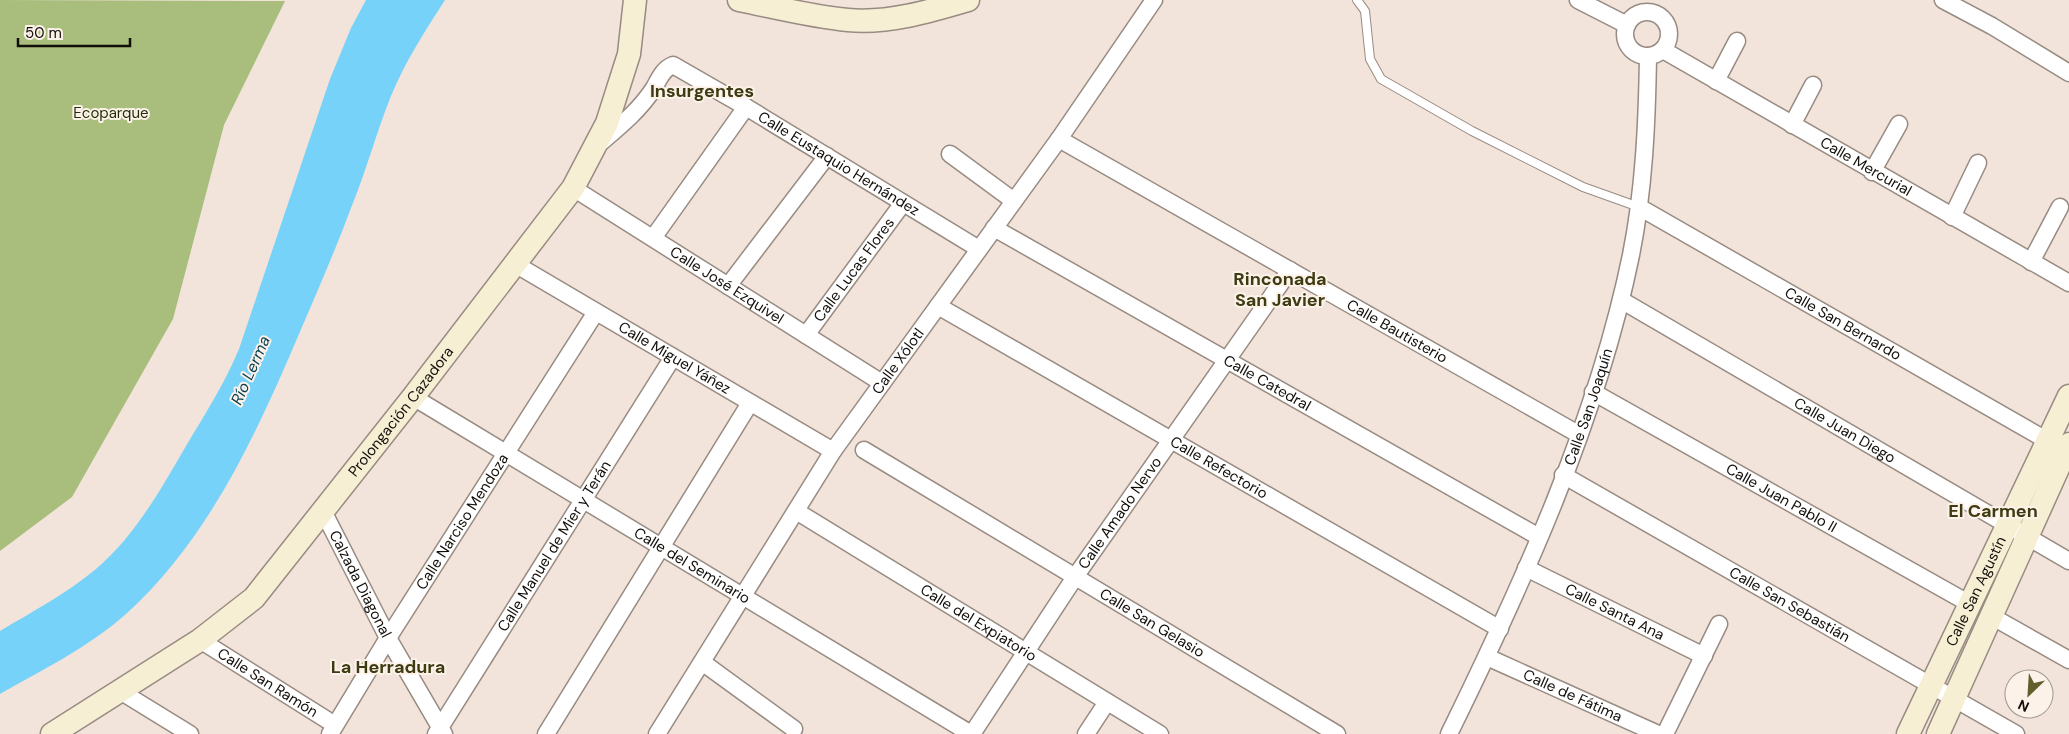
<svg xmlns="http://www.w3.org/2000/svg" width="2069" height="734" font-family="'DM Sans',sans-serif">
  <rect width="100%" height="100%" fill="#f2e4da"/>
  <!-- green -->
  <path fill="#a9be7d" d="M0,0l285,1 -61,124 -51,194 -101,178 -72,54z"/>
  <!-- water -->
  <path fill="#76d2f9" d="M366,0h79c-20,31 -40,62 -54,96 -15,37 -25,76 -40,112 -16,43 -34,84 -52,126 -43,101 -91,206 -173,280 -37,33 -84,56 -126,80v-63c32,-19 67,-38 96,-62 39,-33 65,-80 90,-123 19,-32 39,-63 53,-97l91,-270 21,-51z"/>
  <g fill="none" stroke-linecap="round" stroke-linejoin="round">
    <!-- lane casing -->
    <g stroke="#988b82" stroke-width="10">
      <path id="lane" d="M1357,0l8,11 5,48 11,20 91,52 111,56 56,20"/>
    </g>
    <!-- street casing -->
    <g stroke="#988b82" stroke-width="19">
      <g id="street">
        <path d="M1578,0l49,25"/>
        <path d="M1943,0l49,26 77,47"/>
        <circle cx="1647" cy="34" r="22"/>
        <path id="s1" d="M1663,50l406,233"/>
        <path d="M1716,81l21,-40"/>
        <path d="M1792,125l21,-40"/>
        <path id="s2" d="M1059,139l519,295"/>
        <path id="s3" d="M599,144c20,-17 40,-33 55,-56 5,-9 9,-19 19,-23l73,42 233,142"/>
        <path d="M950,154l64,47"/>
        <path d="M1872,172l27,-48"/>
        <path id="s4" d="M573,188l309,195"/>
        <path id="s5" d="M1639,207l409,234"/>
        <path d="M1952,217l26,-54"/>
        <path id="s6" d="M994,228l545,309"/>
        <path d="M653,238l93,-131"/>
        <path d="M2031,262l29,-55"/>
        <path id="s7" d="M515,264l318,187"/>
        <path d="M728,286l99,-130"/>
        <path id="s8" d="M1621,300l448,261"/>
        <path id="s9" d="M938,306l562,323"/>
        <path id="s10" d="M806,335l97,-132"/>
        <path id="s11" d="M1593,392l377,212"/>
        <path id="s12" d="M413,397l558,337"/>
        <path id="s13" d="M864,450l473,284"/>
        <path id="s14" d="M1563,475l453,259"/>
        <path id="s15" d="M323,511l65,127 56,96"/>
        <path id="s16" d="M796,511l364,223"/>
        <path id="s17" d="M1526,568l178,88"/>
        <path d="M1991,616l78,44"/>
        <path id="s18" d="M200,640l135,85"/>
        <path id="s19" d="M1487,657l171,77"/>
        <path d="M702,662l92,67"/>
        <path d="M120,691l70,43"/>
        <path id="s20" d="M330,734l58,-96 208,-326"/>
        <path id="s21" d="M436,734l237,-377"/>
        <path d="M546,734l204,-331"/>
        <path id="s22" d="M657,734l176,-283 226,-312 95,-139"/>
        <path id="s23" d="M972,734l103,-157 215,-307"/>
        <path d="M1086,734l21,-32"/>
        <path id="s24" d="M1449,734c74,-151 148,-313 182,-479 13,-65 16,-132 17,-199"/>
        <path d="M1665,734l54,-110"/>
      </g>
    </g>
    <!-- secondary casing -->
    <g stroke="#988b82" stroke-width="25">
      <g id="secondary">
        <path d="M739,0c35,7 74,17 109,20 39,4 83,-9 120,-20"/>
        <path id="s25" d="M52,734l148,-94 54,-42 159,-201 160,-209 34,-65 22,-69 6,-54"/>
        <path id="s26" d="M1908,734l161,-338"/>
        <path d="M1938,734l131,-290"/>
      </g>
    </g>
    <!-- lane -->
    <use href="#lane" stroke="#fff" stroke-width="8"/>
    <!-- street -->
    <use href="#street" stroke="#fff" stroke-width="16"/>
    <!-- secondary -->
    <use href="#secondary" stroke="#f7efd4" stroke-width="22"/>
  </g>
  <g text-anchor="middle" stroke-width="4" stroke-linejoin="round" paint-order="stroke">
    <!-- park labels -->
    <g font-size="15" fill="#252f06" stroke="#fdf2ea">
      <text x="111" y="118">Ecoparque</text>
    </g>
    <!-- street labels -->
    <g font-size="15" fill="#120e0a" stroke="#fdf2ea">
      <text dy="5" stroke="none"><textPath href="#s3" startOffset="302">Calle Eustaquio Hernández</textPath></text>
      <text dy="5" stroke="none"><textPath href="#s1" startOffset="234">Calle Mercurial</textPath></text>
      <text dy="5" stroke="none"><textPath href="#s10" startOffset="81">Calle Lucas Flores</textPath></text>
      <text dy="5" stroke="none"><textPath href="#s4" startOffset="182">Calle José Ezquivel</textPath></text>
      <text dy="5" stroke="none"><textPath href="#s5" startOffset="235">Calle San Bernardo</textPath></text>
      <text dy="5" stroke="none"><textPath href="#s2" startOffset="389">Calle Bautisterio</textPath></text>
      <text dy="5" stroke="none"><textPath href="#s7" startOffset="185">Calle Miguel Yáñez</textPath></text>
      <text dy="5" stroke="none"><textPath href="#s22" startOffset="444">Calle Xólotl</textPath></text>
      <text dy="5" stroke="none"><textPath href="#s6" startOffset="314">Calle Catedral</textPath></text>
      <text dy="5" stroke="none"><textPath href="#s24" startOffset="356">Calle San Joaquín</textPath></text>
      <text dy="5" stroke="none"><textPath href="#s25" startOffset="481">Prolongación Cazadora</textPath></text>
      <text dy="5" stroke="none"><textPath href="#s8" startOffset="259">Calle Juan Diego</textPath></text>
      <text dy="5" stroke="none"><textPath href="#s9" startOffset="324">Calle Refectorio</textPath></text>
      <text dy="5" stroke="none"><textPath href="#s11" startOffset="216">Calle Juan Pablo II</textPath></text>
      <text dy="5" stroke="none"><textPath href="#s23" startOffset="266">Calle Amado Nervo</textPath></text>
      <text dy="5" stroke="none"><textPath href="#s20" startOffset="250">Calle Narciso Mendoza</textPath></text>
      <text dy="5" stroke="none"><textPath href="#s21" startOffset="222">Calle Manuel de Mier y Terán</textPath></text>
      <text dy="5" stroke="none"><textPath href="#s12" startOffset="326">Calle del Seminario</textPath></text>
      <text dy="5" stroke="none"><textPath href="#s15" startOffset="82">Calzada Diagonal</textPath></text>
      <text dy="5" stroke="none"><textPath href="#s26" startOffset="158">Calle San Agustín</textPath></text>
      <text dy="5" stroke="none"><textPath href="#s14" startOffset="261">Calle San Sebastián</textPath></text>
      <text dy="5" stroke="none"><textPath href="#s17" startOffset="99">Calle Santa Ana</textPath></text>
      <text dy="5" stroke="none"><textPath href="#s16" startOffset="214">Calle del Expiatorio</textPath></text>
      <text dy="5" stroke="none"><textPath href="#s13" startOffset="336">Calle San Gelasio</textPath></text>
      <text dy="5" stroke="none"><textPath href="#s18" startOffset="80">Calle San Ramón</textPath></text>
      <text dy="5" stroke="none"><textPath href="#s19" startOffset="94">Calle de Fátima</textPath></text>
    </g>
    <!-- water labels -->
    <g font-size="16" font-style="italic" fill="#043e52" stroke="#fdf2ea">
      <text transform="translate(250 370) rotate(-66)" y="6">Río Lerma</text>
    </g>
    <!-- quarter labels -->
    <g font-size="18" font-weight="bold" fill="#3d3b11" stroke="#fdf2ea">
      <text x="702" y="97">Insurgentes</text>
      <text x="1280" y="285">Rinconada<tspan x="1280" dy="21">San Javier</tspan></text>
      <text x="1993" y="517">El Carmen</text>
      <text x="388" y="673">La Herradura</text>
    </g>
  </g>
  <!-- north arrow -->
  <g transform="translate(2029 694) rotate(205)"><circle r="24" fill="#fdf2ea" stroke="#9f9790"/>
  <path d="M0-4L9 19L0 12L-9 19Z" fill="#615f2c"/>
  <text y="-8" font-size="14" font-weight="bold" text-anchor="middle" fill="#120e0a">N</text>
  </g>
  <!-- scale -->
  <path d="M18 38v8h112v-8" fill="none" stroke="#120e0a" stroke-width="2.5"/>
  <text x="25" y="38" font-size="15" fill="#120e0a" stroke="#fdf2ea" stroke-width="4" paint-order="stroke">50 m</text>
</svg>
